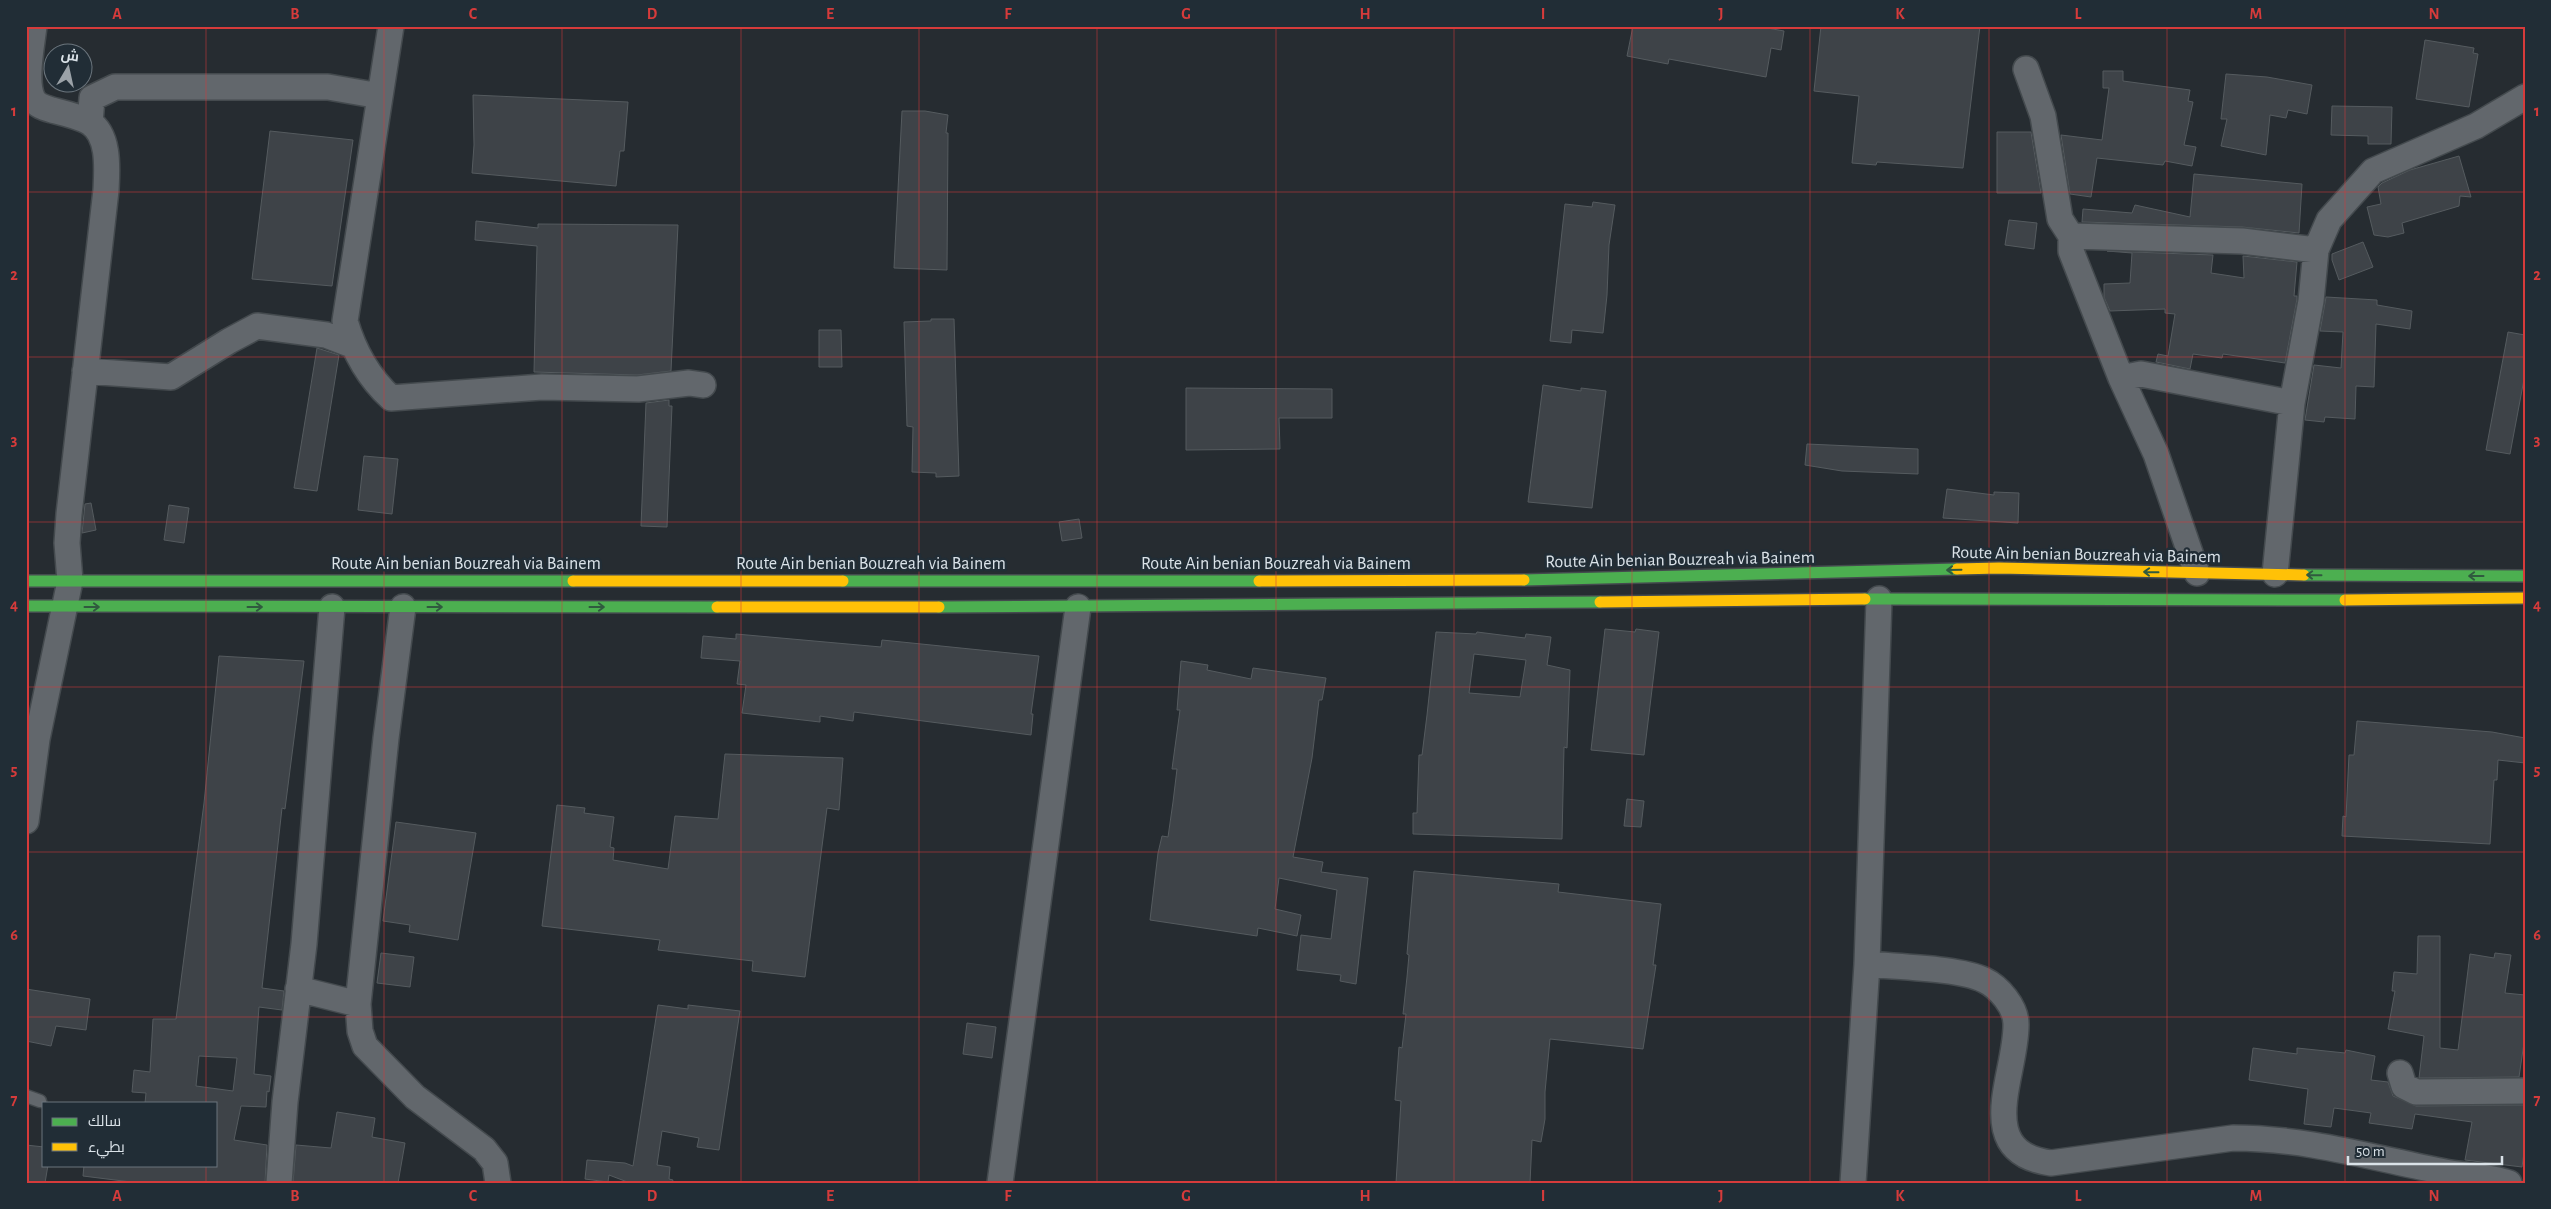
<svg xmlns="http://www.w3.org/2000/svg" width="2551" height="1209" font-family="'Alegreya Sans',Cairo,sans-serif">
  <rect width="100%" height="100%" fill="#262c31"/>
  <!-- building -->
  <path fill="#3e4348" stroke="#555b5f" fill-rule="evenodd" d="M1633,26h123l28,5 -3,19 -10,-2 -5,29 -97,-18 -1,5 -41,-8z
    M1821,26h159l-17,142 -86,-6 -1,3 -24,-2 7,-67 -45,-5z
    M2425,40l49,8 -1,5 5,1 -9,53 -53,-8z
    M2103,71h20v10l67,9 -2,11 5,1 -9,43 12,2 -4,19 -27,-5 -2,4 -66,-7 -6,39 -21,-3 -9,-59 41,5 7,-52h-6z
    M2226,74l41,3 45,8 -5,29 -19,-4 -2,8 -16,-3 -4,40 -45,-9 6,-27h-6z
    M473,95l155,7 -4,49h-4l-4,35 -144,-13 2,-28z
    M2332,106l60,1 -1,37h-23v-8l-37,-1z
    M902,111h23l23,4 -2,18h2l-1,137 -53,-2z
    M270,131l83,9 -21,146 -80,-7z
    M1997,132h34l10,61h-44z
    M2459,156l12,41 -11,-1 -1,10 -57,17 2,10 -16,4 -14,-2 -7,-28 14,-3 -3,-17 4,-4 28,-13z
    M2194,174l108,10 -3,49 -57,-6 -160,-5 1,-13 49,4 3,-8 55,12z
    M1593,202l22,3 -6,40 -2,50 -4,38 -31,-3 -1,13 -21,-2 15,-137 27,3z
    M2009,220l28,3 -3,26 -29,-4z
    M476,221l62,7v-4l140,1 -7,146 -34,4 -103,-3 3,-126 -62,-6z
    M2363,242l10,25 -34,13 -7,-20v-6z
    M2107,251l106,4 -2,18 33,5 -1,-22 54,6 -3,34h3v3l-12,64 -62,-9 -1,4 -29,-4 -3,15 -34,-7 2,-8 10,2 7,-42 -10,-1v-4l-55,2 -6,-14v-13l26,-1 2,-30z
    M2326,297l51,3v5l35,6 -2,18 -34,-5 -2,63 -18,-1 -1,33 -30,-2 -1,5 -19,-2 9,-55 27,3 2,-36 -23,-1z
    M931,319h23l5,157 -23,1v-4l-24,-1 1,-45 -6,-1 -3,-104 27,-1z
    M819,330h22l1,37h-23z
    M2508,332l17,3v39l-15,80 -24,-4z
    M317,348l22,7 -22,136 -23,-3z
    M1543,385l38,6v-3l25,3 -14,117 -64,-6z
    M1186,388l146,1v29h-53l1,31 -94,1z
    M669,400v6h3l-5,121 -26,-1 5,-123z
    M1807,444l111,5v25l-76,-3 -37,-6z
    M364,456l34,3 -6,55 -34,-4z
    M1947,489l47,6v-3l25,1 -1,30 -75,-5z
    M91,503l5,27 -14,3 3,-29z
    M169,505l20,3 -5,35 -20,-3z
    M1079,519l3,19 -20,3 -3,-19z
    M1605,629l30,3 1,-3 23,3 -15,123 -53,-5z
    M1436,632l40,2 1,-2 48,6 1,-4 25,3 -4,28 23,5 -3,78 -3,-1 -2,92 -149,-5v-21h4l2,-58h3l5,-40zM1474,654l52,6 -6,37 -51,-4z
    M736,634l145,13 1,-7 157,16 -8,58h2l-2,21 -177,-23 -1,9 -33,-5v6l-78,-9 4,-28 -9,-1 3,-23 -39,-3 2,-22 33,3z
    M219,656l85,5 -19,148 -3,-1 -20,180 22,3 -2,19 -23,-3 -5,67 17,2 -2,16 -2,-1 -1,16 -25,-1 -7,34 33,5 -2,38h-126l-56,-7 1,-11h132v-62h-71l1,-10 -14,-1 2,-22 16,2 3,-53h23l28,-216zM199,1056l38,2 -4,33 -37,-5z
    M1181,661l27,4 -1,5 44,9 2,-11 73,10 -4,22h-3l-7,58 -19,99 30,5 -2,10 47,6 -12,106 -16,-3 1,-6 -44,-5 4,-35 30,4 6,-49 -58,-12 -4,31 26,6 -4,21 -39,-8 -1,8 -107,-16 8,-67 4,-17 6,1 5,-35 4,-33h-5l8,-59h-3z
    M2357,721l135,11 33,6v25l-27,-3 -1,20h-3l-4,64 -148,-8 1,-20 3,1 3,-62h5z
    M725,754l118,4 -4,52 -12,-2 -22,169 -53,-6 1,-10 -95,-11 2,-10 -118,-14 15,-121 28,3 -1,5 30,4 -4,30 4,1 -1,12 55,9 7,-53 43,3z
    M1627,799l17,2 -3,26 -17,-1z
    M396,822l80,11 -18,107 -49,-8 1,-7 -27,-4z
    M1414,871l145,13 -1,8 103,12 -8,61h3l-13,84 -93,-10 -5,53v27l-4,23 -9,-2 -2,43h-134l5,-82 -6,-1 4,-53 3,1 4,-34h-3l4,-37 2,-22 -2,-1z
    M2418,936h22v112l18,2 12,-96 24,4 1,-5 16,2 -6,38 20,2v41l-6,41 -100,1 5,-42 -36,-7 7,-38h-3l2,-19 23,2z
    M381,953l33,4 -4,30 -33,-4z
    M26,989l64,10 -4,31 -30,-4 -5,20 -25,-5z
    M658,1005l30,4v-4l52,6 -21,139 -22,-3 2,-9 -37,-7 -5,34 13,2 -1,12 4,1 -1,3h-42l-21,-8 -1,7 -23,-3 2,-19 38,3 8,3z
    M967,1023l29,4 -4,31 -29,-4z
    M2253,1048l44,6v-6l48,5 1,-3 29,6 -4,24 17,2 5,14 23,10 109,-1v40l-3,22 -57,-7 7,-38 -57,-8 -3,15 -43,-6 2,-10 -37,-5 -3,19 -27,-3 4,-35 -59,-9z
    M337,1112l38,6 -3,19 33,6 -7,40h-105l3,-38 35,3z
    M26,1145l18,2v18h4l-3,18h-19z"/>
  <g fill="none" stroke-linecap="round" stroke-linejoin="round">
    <!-- lane casing -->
    <g stroke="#444a4e" stroke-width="15">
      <path id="lane" d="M26,1096l14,5"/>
    </g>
    <!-- street casing -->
    <g stroke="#444a4e" stroke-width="28">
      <path id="street" d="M391,26l-46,295c9,31 23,56 46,77l151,-11 96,2 51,-6 14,2
        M2026,69l17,47 17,103 11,17v15l50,127 35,76 41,119
        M90,123l2,-25 23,-11h213l52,9
        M2071,236l171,5 74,9
        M85,371l86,6 58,-36 28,-15 69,9 26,10
        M2121,378l20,-4 151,29
        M2275,574l17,-171 19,-102 5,-51 13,-30 44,-49 103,-45 49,-29
        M26,821l11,-82 33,-158 -3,-38 2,-29 37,-324c1,-21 4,-55 -17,-68 -11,-6 -25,-9 -37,-12 -7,-2 -15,-4 -19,-11 -9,-17 -1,-54 1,-73
        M1867,964c29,3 93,4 117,16 15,7 32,27 32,44 1,50 -45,128 35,139l182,-25c74,0 140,20 212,34 21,4 44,4 64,11
        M298,989l60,15 2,27 5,15 50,51 69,52 11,14 3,20
        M358,1004l28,-266 17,-131
        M2400,1073l4,13 12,6 109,-1
        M279,1183l6,-81 19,-158 28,-337
        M1000,1183l78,-576
        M1853,1183l14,-219 12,-365"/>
    </g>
    <!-- fast casing -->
    <g stroke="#444a4e" stroke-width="14">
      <path id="fast" d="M2304,575l221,1
        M1524,580l433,-11
        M26,581h547
        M843,581h416
        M1865,599l480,1
        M26,606l691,1
        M939,607l661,-5"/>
    </g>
    <!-- slow casing -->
    <g stroke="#444a4e" stroke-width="14">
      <path id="slow" d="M1957,569l42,-1 305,7
        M573,581h270
        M1259,581l265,-1
        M2345,600l180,-2
        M1600,602l265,-3
        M717,607h222"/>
    </g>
    <!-- lane -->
    <use href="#lane" stroke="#62676c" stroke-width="12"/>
    <!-- street -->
    <use href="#street" stroke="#62676c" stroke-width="25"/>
    <!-- fast -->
    <use href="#fast" stroke="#4caf50" stroke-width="11"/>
    <!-- slow -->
    <use href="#slow" stroke="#ffc107" stroke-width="11"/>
  </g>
  <!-- one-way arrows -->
  <defs><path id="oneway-shaft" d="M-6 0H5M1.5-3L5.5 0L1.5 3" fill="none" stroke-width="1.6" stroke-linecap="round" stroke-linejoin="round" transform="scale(1.25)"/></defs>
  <g stroke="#305a3f">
    <use href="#oneway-shaft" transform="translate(1954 570) rotate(179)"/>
    <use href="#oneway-shaft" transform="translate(2151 572) rotate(-179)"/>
    <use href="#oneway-shaft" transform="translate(2314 575) rotate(-179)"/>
    <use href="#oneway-shaft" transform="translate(2476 576) rotate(-180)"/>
    <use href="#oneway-shaft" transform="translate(92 607)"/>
    <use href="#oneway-shaft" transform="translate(255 607)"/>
    <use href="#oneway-shaft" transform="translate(435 607)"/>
    <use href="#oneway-shaft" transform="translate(597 607)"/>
  </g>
  <!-- grid -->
  <path fill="none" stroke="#d63b3b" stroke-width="1" stroke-opacity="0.55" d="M206,26v1077M384,26v1157M562,26v1157M741,26v1157M919,26v1157M1097,26v1157M1276,26v1157M1454,26v1157M1632,26v1157M1810,26v1157M1989,26v1157M2167,26v1157M2345,26v1157M26,192h2499M26,357h2499M26,522h2499M26,687h2499M26,852h2499M26,1017h2499M206,1165v18"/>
  <g text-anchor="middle" stroke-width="5" stroke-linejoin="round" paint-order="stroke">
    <!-- street labels -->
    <g font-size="18" fill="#dae2e8" stroke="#212d36">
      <text transform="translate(2086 554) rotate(1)" y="6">Route Ain benian Bouzreah via Bainem</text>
      <text transform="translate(1680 559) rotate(-1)" y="6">Route Ain benian Bouzreah via Bainem</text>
      <text x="466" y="569">Route Ain benian Bouzreah via Bainem</text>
      <text x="871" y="569">Route Ain benian Bouzreah via Bainem</text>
      <text x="1276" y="569">Route Ain benian Bouzreah via Bainem</text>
    </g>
  </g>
  <!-- border -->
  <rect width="2551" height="1209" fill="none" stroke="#212d36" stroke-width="55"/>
  <!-- legend -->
  <rect x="42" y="1102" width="175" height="65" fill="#212d36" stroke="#6b757d"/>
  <rect x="52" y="1118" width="25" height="8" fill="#4caf50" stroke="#6b757d"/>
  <text x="88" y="1126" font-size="15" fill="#dae2e8">سالك</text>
  <rect x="52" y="1143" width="25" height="8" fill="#ffc107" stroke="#6b757d"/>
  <text x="88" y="1152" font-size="15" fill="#dae2e8">بطيء</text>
  <!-- north arrow -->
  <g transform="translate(68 68) rotate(9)"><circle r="24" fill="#212d36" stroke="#6b757d"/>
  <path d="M0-4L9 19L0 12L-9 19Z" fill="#9ba2a8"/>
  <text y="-8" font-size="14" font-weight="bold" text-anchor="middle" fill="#dae2e8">ش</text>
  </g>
  <!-- scale -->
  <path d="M2348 1156v8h154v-8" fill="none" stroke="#dae2e8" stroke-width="2.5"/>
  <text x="2356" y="1156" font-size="15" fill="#dae2e8" stroke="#212d36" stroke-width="4" paint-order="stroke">50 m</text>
  <rect x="28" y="28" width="2496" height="1154" fill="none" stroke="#d63b3b" stroke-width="2"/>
  <g font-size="16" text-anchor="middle" font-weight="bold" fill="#d63b3b">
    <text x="117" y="19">A</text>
    <text x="295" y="19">B</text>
    <text x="473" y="19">C</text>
    <text x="652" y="19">D</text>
    <text x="830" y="19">E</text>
    <text x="1008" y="19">F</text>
    <text x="1186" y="19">G</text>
    <text x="1365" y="19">H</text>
    <text x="1543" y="19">I</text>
    <text x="1721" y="19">J</text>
    <text x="1900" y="19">K</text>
    <text x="2078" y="19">L</text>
    <text x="2256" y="19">M</text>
    <text x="2434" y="19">N</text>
    <text x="14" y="116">1</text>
    <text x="2537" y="116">1</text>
    <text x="14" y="280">2</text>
    <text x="2537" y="280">2</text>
    <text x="14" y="445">3</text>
    <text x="2537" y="445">3</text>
    <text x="14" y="610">4</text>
    <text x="2537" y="610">4</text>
    <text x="14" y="775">5</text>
    <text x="2537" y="775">5</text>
    <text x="14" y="940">6</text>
    <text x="2537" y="940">6</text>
    <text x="14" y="1105">7</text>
    <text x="2537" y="1105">7</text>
    <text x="117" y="1201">A</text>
    <text x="295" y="1201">B</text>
    <text x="473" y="1201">C</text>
    <text x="652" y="1201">D</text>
    <text x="830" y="1201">E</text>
    <text x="1008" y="1201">F</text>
    <text x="1186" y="1201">G</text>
    <text x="1365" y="1201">H</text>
    <text x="1543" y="1201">I</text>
    <text x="1721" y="1201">J</text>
    <text x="1900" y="1201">K</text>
    <text x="2078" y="1201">L</text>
    <text x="2256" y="1201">M</text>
    <text x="2434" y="1201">N</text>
  </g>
</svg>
